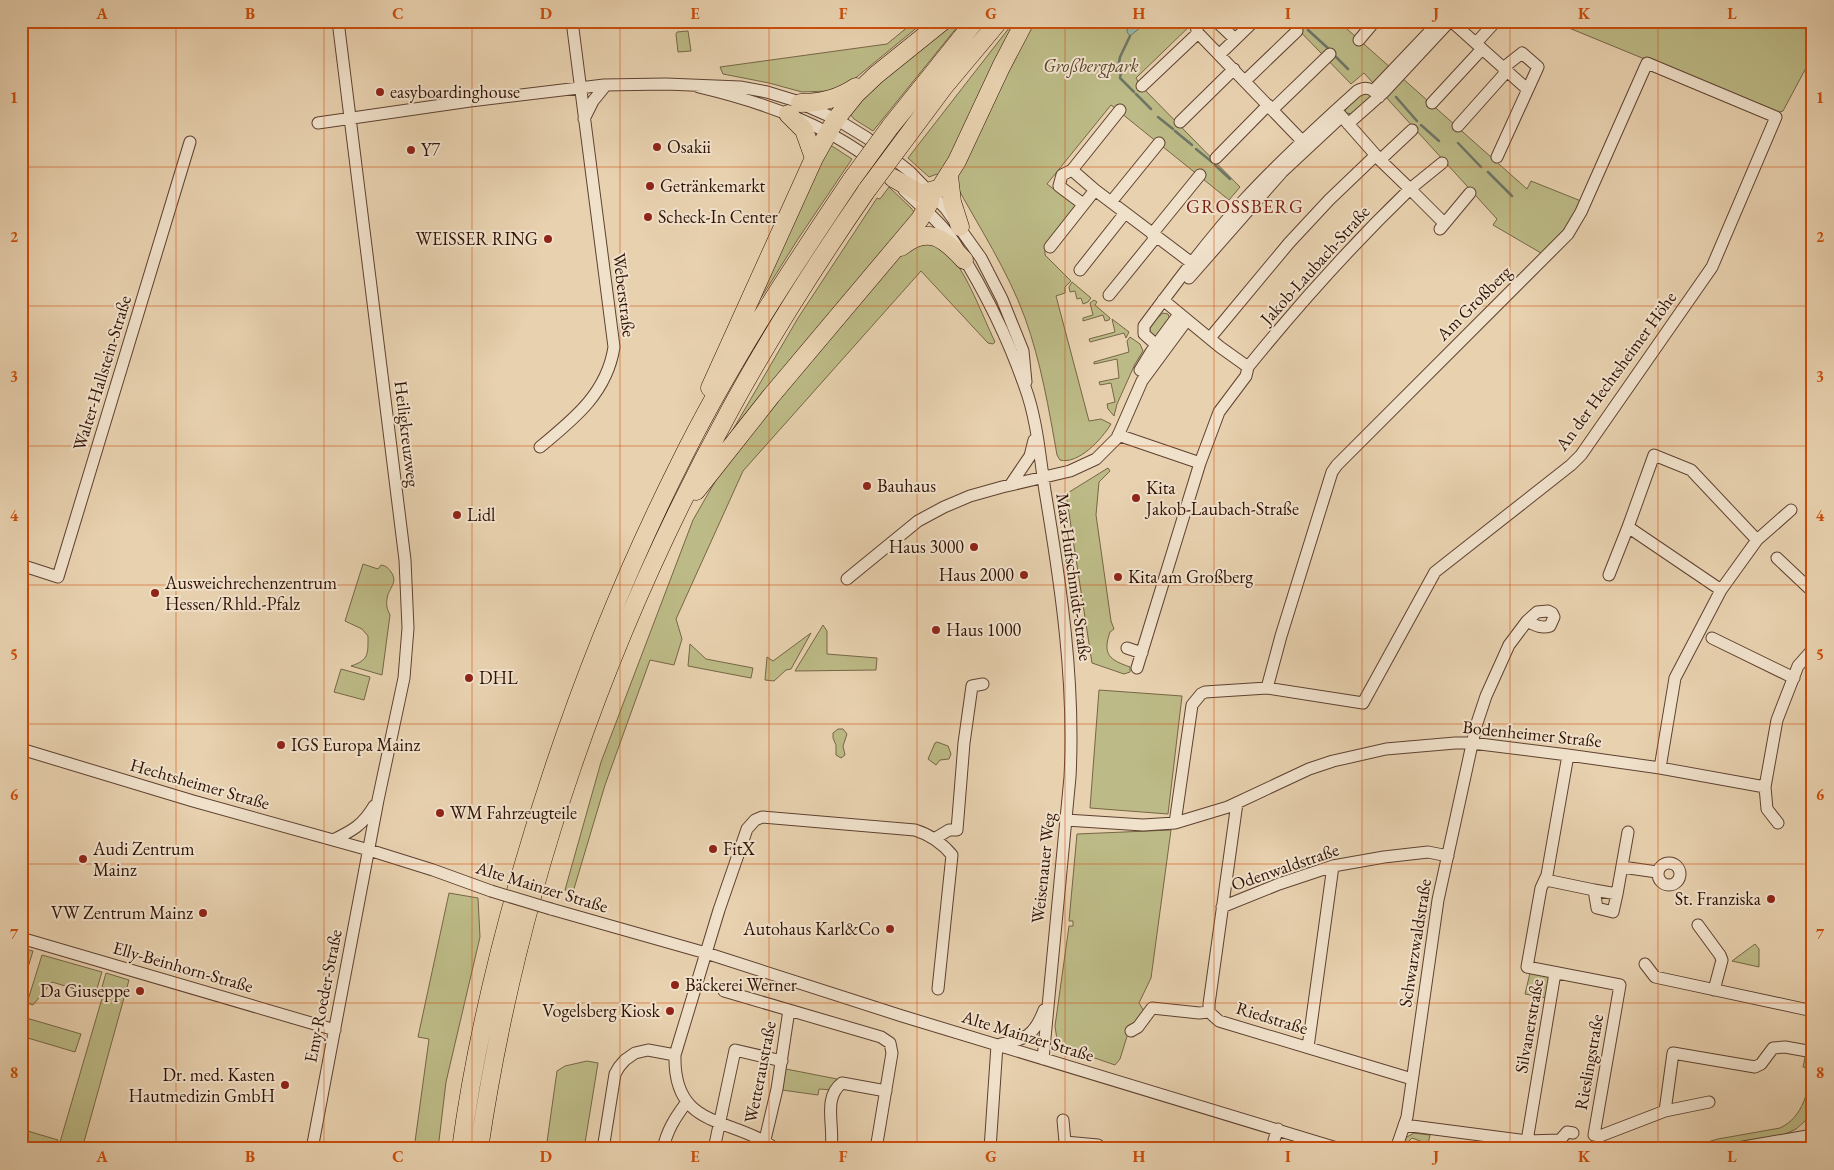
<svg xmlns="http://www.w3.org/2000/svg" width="1834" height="1170" font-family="'EB Garamond',serif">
  <rect width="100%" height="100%" fill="#e8d1af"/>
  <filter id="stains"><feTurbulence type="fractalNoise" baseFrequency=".004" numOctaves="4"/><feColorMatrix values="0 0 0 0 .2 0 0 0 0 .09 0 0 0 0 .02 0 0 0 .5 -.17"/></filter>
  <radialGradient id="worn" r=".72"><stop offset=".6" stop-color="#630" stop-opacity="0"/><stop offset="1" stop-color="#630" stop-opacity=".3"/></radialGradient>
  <!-- green -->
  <path fill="#bcba86" stroke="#766646" d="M915,21h10l-89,73 -9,-3 -25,1 -33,-9 -46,-9 -3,-7 167,-23z
    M954,21h8l-89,110 -19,-12 -7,-9z
    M1030,21h165l-59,57 4,7 100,102 -11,13 -118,-95 -64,79 31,23 -33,43v5l26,26 -6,6v6l-9,3 33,125 12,-2 10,5c-9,15 -33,41 -51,36l-3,-5c-8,-45 -16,-93 -32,-137 -17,-47 -46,-91 -70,-135l3,-13z
    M1290,21h48l189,168 4,-8 50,20 -12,23 -28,29 -48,-28 4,-6 -133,-146 -13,11z
    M1552,21h261v47l-6,-2 -24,45 -7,2z
    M1009,28h3l-72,150 -3,-4 -8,3 -21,-19z
    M688,31l3,20 -13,1 -2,-18 1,-2z
    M1365,93l5,1 1,3 -18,17 -7,-1 -1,-2c4,-9 12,-13 20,-18z
    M829,146h3l20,13 -54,80 -44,70z
    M889,187l22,21 3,4v6l-193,232 77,-132 79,-120 3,1z
    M929,241c6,4 15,8 20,13 18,19 34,63 46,88l-2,2 -5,-1 -67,-72 -178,200 -67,148 6,20 -8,26 -24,-5 -45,125 -32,107 -8,-2 36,-128 92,-242 27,-47 29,-42 150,-177z
    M1072,282l19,16 -3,4 -5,2 -2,-6 -4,1 -2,-8 -5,1 -1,-5z
    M1094,300l3,2 -2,3 15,13 -1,2 -4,1 -2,-6 -20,6v-3l10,-3 -3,-12z
    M1163,313l5,1 2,6 -14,18 -6,-7v-7z
    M1112,319l17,13 -3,6 -2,-5 -34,9 -1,-3 26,-7z
    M1130,337l10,7 3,7 -8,13 -18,40 -3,12 -6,-7 -1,-5 8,-2 -4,-19 -11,2 -1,-3 20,-4 -2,-19 -23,5v-2l35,-10 -2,-11z
    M1108,468l2,3 -11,11 -3,33 15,106 3,8 -4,3c-8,23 0,28 20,35v5l-6,2 -32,-11 -26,-169z
    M363,564l15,5 3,-4c6,1 7,3 10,7 8,11 -3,16 -4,27 -1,6 0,10 3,16l-8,60 -31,-9c18,-6 17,-12 17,-30l-6,-7 -17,-8z
    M823,625l4,6v23l50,4 -1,12 -81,1z
    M811,633l-20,36 -5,1 -12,11 -9,-1 2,-23 6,4z
    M690,644l16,15 47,9 -2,10 -63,-12z
    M341,669l29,8 -6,23 -30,-8z
    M1099,690l83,6 -14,118 -78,-6z
    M838,729h5l4,5 -4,12 2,9 -4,3 -5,-3v-10l-3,-7v-5z
    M937,742l11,4 3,8 -2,5 -9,1 -4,5 -8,-6 7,-16z
    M1171,830l-20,148 -12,25 5,8 -15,19 -9,29 -5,6 -52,-18 -6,-7 -2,-14 14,-100h4v-5h-4l8,-87z
    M449,893l29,5 2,39 -34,145 -8,67h-24l15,-110 -11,-2z
    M1755,944l4,5v18l-27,-6z
    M21,948l12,3 -12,39z
    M42,955l60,17 -7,23 -43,-13 -19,23 -6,-2z
    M106,973l23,7 -47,169h-24l45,-154 -3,-1z
    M1530,973l19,4 -3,21 -21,-4z
    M23,1017l58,17 -6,18 -54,-16v-12z
    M1806,1053l7,2 -1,54 -7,12 -9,8 -13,6 -77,14h-23l35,-10 62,-11c23,-11 28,-36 32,-59l-9,-2z
    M587,1061l11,2 -14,86h-38l11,-78 8,-5z
    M786,1069l51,10 -4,11 -14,-1 -1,6 -36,-5 2,-19z
    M21,1129l37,11 -3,9h-34z
    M1414,1133l16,2 -2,9 -16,-6 -4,4 -1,7h-7l5,-11z"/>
  <!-- water -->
  <path fill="#98b7a8" stroke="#6e7567" d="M1128,21h30l-17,6 -11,9 -3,-4z"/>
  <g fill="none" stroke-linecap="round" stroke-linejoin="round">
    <!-- stream -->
    <path stroke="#6e7567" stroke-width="2.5" d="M1308,30l22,20
      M1335,56l13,13
      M1119,63l1,-6 10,-21
      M1122,67l-2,11 14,14
      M1136,94l15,15
      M1396,97l21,24
      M1158,117l15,12
      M1421,125l18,16
      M1175,131l17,14
      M1458,143l23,24
      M1196,149l16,13
      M1215,165l15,14
      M1488,172l24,24"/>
    <!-- minor casing -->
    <g stroke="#5e4130" stroke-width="13">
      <path id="minor" d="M1198,21l-2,6 2,6 108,112
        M1216,21l19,18
        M1451,21l76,68
        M1359,40l16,-19
        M1476,43l20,-22
        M1220,54l34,-33
        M1245,81l52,-50
        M1142,86l56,-53
        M699,87c67,16 136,40 188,86
        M1374,90l59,-62
        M1432,103l50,-54
        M1272,110l58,-56
        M584,119l9,-18 13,-16
        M1180,122l54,-53
        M318,123l152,-22 134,-16 62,-1 74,3 27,5 26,8 43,19 31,19 42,33 37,38 35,49 21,41 21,52 3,31
        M1348,124l35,-31 67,-72
        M1458,126l49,-55
        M1497,157l41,-90 -16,-14 -19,15
        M1216,158l52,-53
        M1380,160l32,-30
        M1442,163l-32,26 34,34
        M1072,170l23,20 102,77
        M904,190c17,17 37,32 50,52 28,44 54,96 71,145 12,32 15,71 20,104 16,95 30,190 25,286l-27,282
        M1111,202l48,-59
        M1083,204l-24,-18 3,-11 10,-5 48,-60
        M1440,229l30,-36
        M1152,234l48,-59
        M1050,247l45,-57
        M1080,270l45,-57
        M1189,278l93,-106 59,-55
        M1109,295l47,-58
        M1163,300l57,47 28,20
        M1210,338l79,-95 40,-43 47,-45
        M1163,351l-19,-17v-8c32,-43 64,-86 100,-126 36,-39 74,-74 113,-109 10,-6 16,-2 22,6
        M1140,370l11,-18 28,-38
        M1118,435l82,28
        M540,447c34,-28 67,-54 74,-100l-42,-326
        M1011,484l19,-28 4,-16
        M1757,540l34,-30
        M1777,558l36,34
        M21,565l37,12 132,-435
        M1609,575l19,-48
        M847,579l71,-58 26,-14 26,-11 32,-9 68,-16 26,-12 21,-21 25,-57 45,-61
        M1712,638l82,40
        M1127,648l15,5
        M1137,668l63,-205 19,-51 27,-36 2,-9c51,-63 104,-122 162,-178l-30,-29 -44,-50
        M21,749l172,52 176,49 64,20 58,21
        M1568,755l-21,120 -6,13 -14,79 93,18 -26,150 6,1 65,-25 8,-58 82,14 6,-3 12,-16 12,-1 28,5
        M1660,768l15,-90 46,-88 36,-50 -66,-70 -37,-15 -26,72 93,63
        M1066,820l77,5 32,-2 53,-16 81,-38 24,-8 53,-12 69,-6h17l96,12 92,13 105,19
        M1175,823l17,-118 9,-11 4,-2 62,-4 96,15 72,-131 136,-107 10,-10 131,-188 64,-150 -129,-54 -66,149 -13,22 -231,231 -5,7 -51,164 -14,52
        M1778,823l-11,-14 -2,-22 12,-67 21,-54 15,-17
        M934,839l15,-9h8l7,-87 8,-57 11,-2
        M333,840c19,-9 30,-15 41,-34
        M1658 874a11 11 0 1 1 22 0a11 11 0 1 1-22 0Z
        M1622,867l35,5
        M1546,880l48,10 3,18 16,4 4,-18
        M1594,890l23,4 11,-62
        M1222,907l57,-23 54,-18 51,-9 44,-5 20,4
        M551,909l155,44 196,63 438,133
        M1698,925l22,30 2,5 -8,30
        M21,938l314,92
        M1645,964l10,13 158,34
        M724,991l157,46 9,6 2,10 -16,96
        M1209,1012l10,9 193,58
        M1209,1012v-8l28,-201
        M1131,1031l7,-4 14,-19 47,5 10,-1
        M1001,1044c25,-4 34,-10 43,-34
        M1308,1047l25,-181
        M675,1055l44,-145 28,-81 8,-9 7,-3 153,13c16,5 27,13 37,25l-14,134
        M1665,1111l44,-9
        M1063,1120l2,22 33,3v4
        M1404,1125l123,16 28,-168
        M1527,1141l33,-1 7,-8 6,1
        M763,1148l14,-59 12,-79
        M312,1149l66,-349 26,-122 4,-50 -3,-68 -67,-539
        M603,1149l12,-75 4,-7 6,-7 10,-7 13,-3 27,5c-2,75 56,61 101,94
        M663,1149c4,-19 12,-31 23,-46
        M714,1149l21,-99 47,11
        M831,1149c4,-22 -9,-51 11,-66l44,8
        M990,1149l7,-104
        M1274,1149v-9l4,-11
        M1396,1149l11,-32 31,-217 38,-174 10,-30 23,-51 18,-24 10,-9 11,-1 4,2 2,4 -4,9c-9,3 -15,-1 -23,-5
        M1732,1149l81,-14"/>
    </g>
    <!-- highway casing -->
    <g stroke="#301105" stroke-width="19">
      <path id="highway" d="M800,103c21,0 38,-4 56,-16
        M788,114l16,16 10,28
        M890,127l85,-106
        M905,139l38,-51 56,-67
        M949,176l3,26 8,25
        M893,178l28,16 19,-6 17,-27 44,-94 24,-46
        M901,247c27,-22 43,-9 63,13
        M710,388l104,-230 22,-39 20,-25 20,-19 67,-54
        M696,491l75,-95 149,-177 10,-17 1,-9
        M461,1149c12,-91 33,-181 58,-269 41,-143 94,-283 160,-415 49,-100 111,-194 173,-286
        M479,1149c38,-259 126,-512 252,-741 41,-75 87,-147 136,-218"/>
    </g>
    <!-- minor -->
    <use href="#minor" stroke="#f0e1cb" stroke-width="11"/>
    <!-- highway -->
    <use href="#highway" stroke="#e8d1af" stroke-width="18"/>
    <!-- minor-bridge casing -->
    <g stroke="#5e4130" stroke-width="13" stroke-linecap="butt">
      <path id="minor-bridge" d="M491,891l60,18"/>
    </g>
    <!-- highway-bridge casing -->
    <g stroke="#301105" stroke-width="19" stroke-linecap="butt">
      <path id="highway-bridge" d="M852,179l38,-52
        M867,190l38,-51"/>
    </g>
    <!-- minor-bridge -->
    <use href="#minor-bridge" stroke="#f0e1cb" stroke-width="11"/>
    <!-- highway-bridge -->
    <use href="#highway-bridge" stroke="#e8d1af" stroke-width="18"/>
  </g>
  <!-- grid -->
  <path fill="none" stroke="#cc4e0b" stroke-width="1" stroke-opacity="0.55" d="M176,21v1128M324,21v1128M472,21v1128M620,21v1128M769,21v1128M917,21v1128M1065,21v1128M1214,21v1128M1362,21v1128M1510,21v1128M1658,21v1128M21,167h1792M21,306h1792M21,446h1792M21,585h1792M21,724h1792M21,864h1792M21,1003h1792"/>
  <!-- markers -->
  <g fill="#8f2418" stroke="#f0e1cb" stroke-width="2">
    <circle cx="380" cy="92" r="5"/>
    <circle cx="657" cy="147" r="5"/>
    <circle cx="411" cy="150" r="5"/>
    <circle cx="650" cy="186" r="5"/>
    <circle cx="648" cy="217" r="5"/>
    <circle cx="548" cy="239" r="5"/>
    <circle cx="867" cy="486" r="5"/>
    <circle cx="1136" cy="498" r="5"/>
    <circle cx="457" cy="515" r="5"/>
    <circle cx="974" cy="547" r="5"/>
    <circle cx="1024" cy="575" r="5"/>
    <circle cx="1118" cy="577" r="5"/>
    <circle cx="155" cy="593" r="5"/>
    <circle cx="936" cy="630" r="5"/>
    <circle cx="469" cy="678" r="5"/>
    <circle cx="281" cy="745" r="5"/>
    <circle cx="440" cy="813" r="5"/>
    <circle cx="713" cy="849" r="5"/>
    <circle cx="83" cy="859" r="5"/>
    <circle cx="1771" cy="899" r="5"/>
    <circle cx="203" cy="913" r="5"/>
    <circle cx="890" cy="929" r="5"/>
    <circle cx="675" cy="985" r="5"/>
    <circle cx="140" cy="991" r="5"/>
    <circle cx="670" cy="1011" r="5"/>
    <circle cx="285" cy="1085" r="5"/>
  </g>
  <g text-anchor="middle" stroke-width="4" stroke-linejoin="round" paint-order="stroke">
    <!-- park labels -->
    <g font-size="18" font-style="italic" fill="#5a442c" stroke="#f0e1cb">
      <text x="1091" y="72">Großbergpark</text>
    </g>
    <!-- poi labels -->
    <g font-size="18" fill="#301105" stroke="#f0e1cb" text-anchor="start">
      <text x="390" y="98">easyboardinghouse</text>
      <text x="667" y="153">Osakii</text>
      <text x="421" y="156">Y7</text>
      <text x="660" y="192">Getränkemarkt</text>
      <text x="658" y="223">Scheck-In Center</text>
      <text x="538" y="245" text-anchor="end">WEISSER RING</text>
      <text x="877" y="492">Bauhaus</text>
      <text x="1146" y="494">Kita<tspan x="1146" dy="21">Jakob-Laubach-Straße</tspan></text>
      <text x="467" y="521">Lidl</text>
      <text x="964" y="553" text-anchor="end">Haus 3000</text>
      <text x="1014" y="581" text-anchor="end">Haus 2000</text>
      <text x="1128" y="583">Kita am Großberg</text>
      <text x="165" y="589">Ausweichrechenzentrum<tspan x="165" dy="21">Hessen/Rhld.-Pfalz</tspan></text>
      <text x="946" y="636">Haus 1000</text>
      <text x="479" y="684">DHL</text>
      <text x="291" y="751">IGS Europa Mainz</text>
      <text x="450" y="819">WM Fahrzeugteile</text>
      <text x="93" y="855">Audi Zentrum<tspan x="93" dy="21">Mainz</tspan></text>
      <text x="723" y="855">FitX</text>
      <text x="1761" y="905" text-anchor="end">St. Franziska</text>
      <text x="193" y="919" text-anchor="end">VW Zentrum Mainz</text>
      <text x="880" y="935" text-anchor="end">Autohaus Karl&amp;Co</text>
      <text x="685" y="991">Bäckerei Werner</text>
      <text x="130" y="997" text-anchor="end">Da Giuseppe</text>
      <text x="660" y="1017" text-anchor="end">Vogelsberg Kiosk</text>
      <text x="275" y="1081" text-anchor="end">Dr. med. Kasten<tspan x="275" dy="21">Hautmedizin GmbH</tspan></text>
    </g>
    <!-- street labels -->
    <g font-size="18" fill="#301105" stroke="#f0e1cb">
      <text transform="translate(1315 265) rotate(-48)" y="6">Jakob-Laubach-Straße</text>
      <text transform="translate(624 295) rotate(83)" y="6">Weberstraße</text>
      <text transform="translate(1474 303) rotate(-45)" y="6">Am Großberg</text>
      <text transform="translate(1616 371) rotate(-54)" y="6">An der Hechtsheimer Höhe</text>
      <text transform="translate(102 373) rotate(-73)" y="6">Walter-Hallstein-Straße</text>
      <text transform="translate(407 434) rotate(83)" y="6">Heiligkreuzweg</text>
      <text transform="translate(1074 577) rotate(82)" y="6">Max-Hufschmidt-Straße</text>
      <text transform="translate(1532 734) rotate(6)" y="6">Bodenheimer Straße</text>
      <text transform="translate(200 784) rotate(16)" y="6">Hechtsheimer Straße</text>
      <text transform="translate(1285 867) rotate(-19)" y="6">Odenwaldstraße</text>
      <text transform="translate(1043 868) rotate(-84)" y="6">Weisenauer Weg</text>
      <text transform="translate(542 887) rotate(17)" y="6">Alte Mainzer Straße</text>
      <text transform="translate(1415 943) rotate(-81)" y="6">Schwarzwaldstraße</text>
      <text transform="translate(183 967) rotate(16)" y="6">Elly-Beinhorn-Straße</text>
      <text transform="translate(323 996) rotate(-79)" y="6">Emy-Roeder-Straße</text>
      <text transform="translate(1272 1018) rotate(17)" y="6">Riedstraße</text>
      <text transform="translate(1529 1026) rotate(-80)" y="6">Silvanerstraße</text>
      <text transform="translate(1028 1036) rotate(17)" y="6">Alte Mainzer Straße</text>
      <text transform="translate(1589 1062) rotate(-80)" y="6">Rieslingstraße</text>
      <text transform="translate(760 1072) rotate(-79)" y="6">Wetteraustraße</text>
    </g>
    <!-- neighbourhood labels -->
    <g font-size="19" letter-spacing="1" fill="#7a1f14" stroke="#f0e1cb">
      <text x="1245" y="213">GROSSBERG</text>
    </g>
  </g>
  <!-- margin -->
  <rect width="1834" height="1170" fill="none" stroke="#e8d1af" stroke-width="55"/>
  <rect x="28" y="28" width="1778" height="1114" fill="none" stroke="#cc4e0b" stroke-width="2"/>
  <g font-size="16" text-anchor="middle" font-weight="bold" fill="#cc4e0b">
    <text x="102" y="19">A</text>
    <text x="250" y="19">B</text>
    <text x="398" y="19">C</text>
    <text x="546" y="19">D</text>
    <text x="695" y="19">E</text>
    <text x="843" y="19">F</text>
    <text x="991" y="19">G</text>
    <text x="1139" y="19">H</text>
    <text x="1288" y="19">I</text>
    <text x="1436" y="19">J</text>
    <text x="1584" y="19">K</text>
    <text x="1732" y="19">L</text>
    <text x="14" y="103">1</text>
    <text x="1820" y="103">1</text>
    <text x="14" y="242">2</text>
    <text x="1820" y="242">2</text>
    <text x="14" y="382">3</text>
    <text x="1820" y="382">3</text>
    <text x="14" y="521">4</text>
    <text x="1820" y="521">4</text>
    <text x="14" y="660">5</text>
    <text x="1820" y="660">5</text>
    <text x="14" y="800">6</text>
    <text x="1820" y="800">6</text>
    <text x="14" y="939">7</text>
    <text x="1820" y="939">7</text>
    <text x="14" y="1078">8</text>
    <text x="1820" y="1078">8</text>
    <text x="102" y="1162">A</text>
    <text x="250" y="1162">B</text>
    <text x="398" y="1162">C</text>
    <text x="546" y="1162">D</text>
    <text x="695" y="1162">E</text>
    <text x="843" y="1162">F</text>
    <text x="991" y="1162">G</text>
    <text x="1139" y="1162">H</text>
    <text x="1288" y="1162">I</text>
    <text x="1436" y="1162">J</text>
    <text x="1584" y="1162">K</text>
    <text x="1732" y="1162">L</text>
  </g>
  <rect width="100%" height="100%" filter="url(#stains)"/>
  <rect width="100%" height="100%" fill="url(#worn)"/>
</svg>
